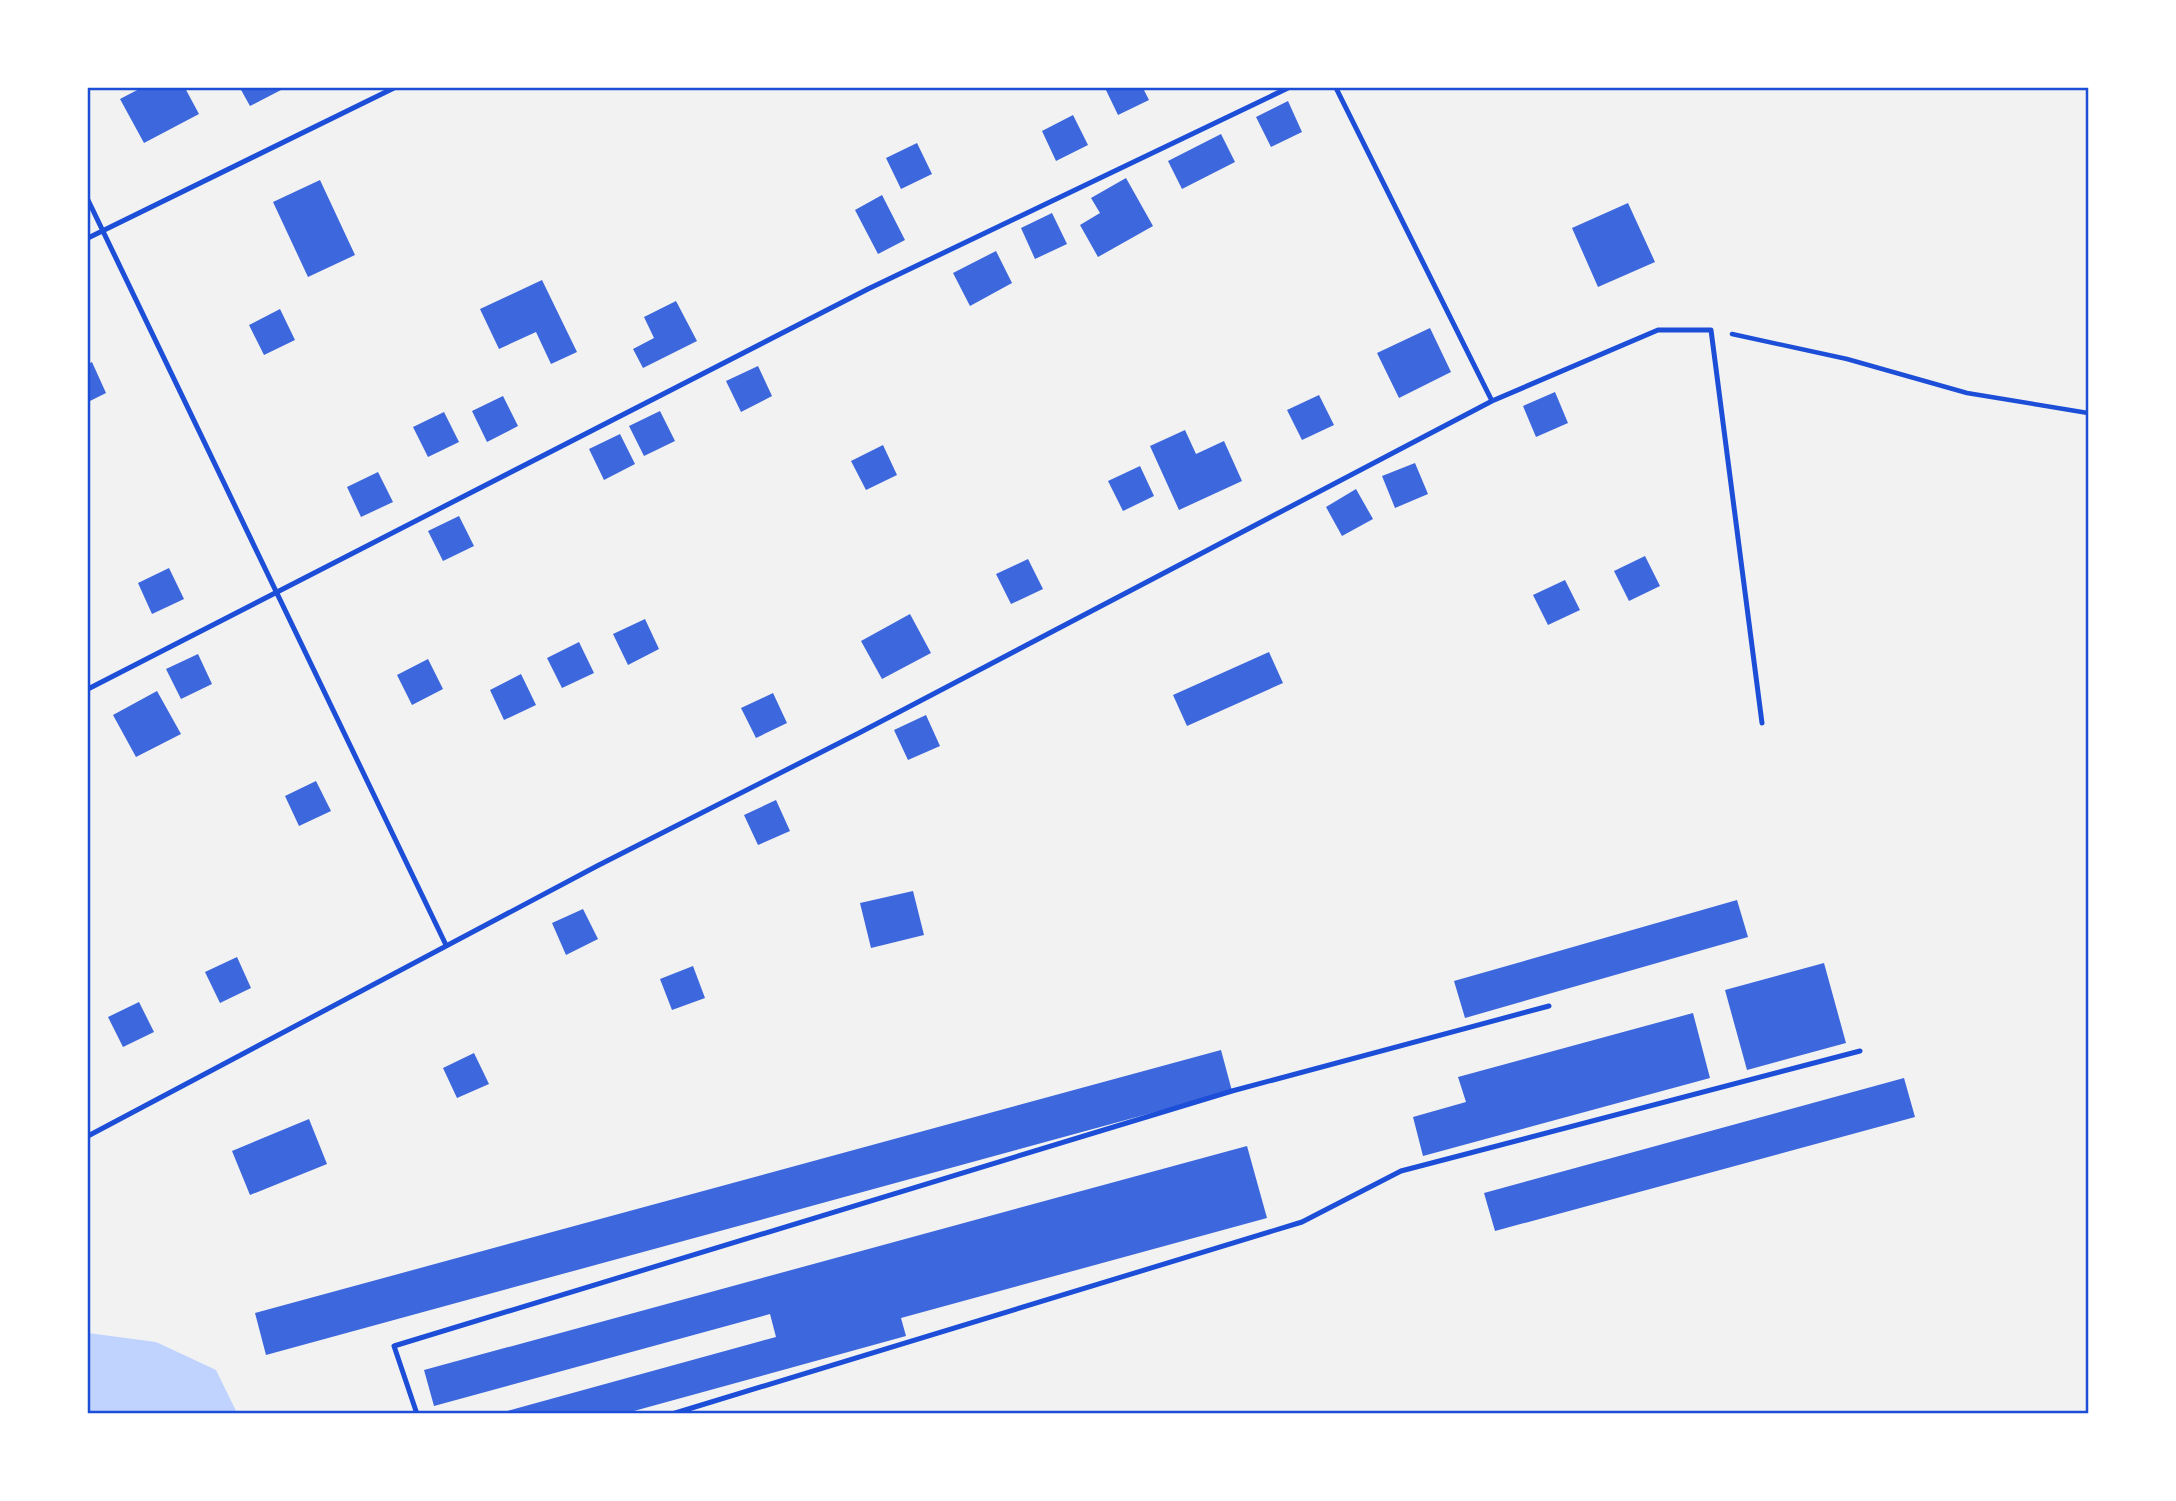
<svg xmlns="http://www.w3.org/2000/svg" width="2176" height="1501" font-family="Manrope,sans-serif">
  <rect width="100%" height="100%" fill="#f2f2f2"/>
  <!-- water -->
  <path fill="#bfd3fe" d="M88,1333l68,9 60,28 21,43h-149z"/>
  <!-- building -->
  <path fill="#3d67dc" d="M141,88h44l14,26 -55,29 -24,-44z
    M240,88h40l1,2 -31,16z
    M1105,88h38l6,12 -31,15z
    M1288,101l14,31 -31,15 -15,-30z
    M1073,115l15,30 -32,16 -14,-30z
    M1221,134l14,28 -53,27 -14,-28z
    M917,143l15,31 -31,15 -15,-31z
    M1126,178l27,48 -55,31 -18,-32 20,-12 -9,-15z
    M320,180l35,75 -47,22 -35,-75z
    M882,195l23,45 -27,14 -23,-44z
    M1628,203l27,59 -57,25 -26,-59z
    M1052,213l15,31 -32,15 -14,-31z
    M996,251l16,32 -42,23 -17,-33z
    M542,280l35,72 -26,12 -15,-32 -37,17 -19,-40z
    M676,301l21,40 -54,27 -10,-19 21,-11 -10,-21z
    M280,309l15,31 -31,15 -15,-30z
    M1430,328l21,44 -52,26 -22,-45z
    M92,362l14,31 -18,9v-38z
    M758,366l14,30 -31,16 -15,-31z
    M1555,392l13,31 -32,14 -13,-31z
    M1319,395l15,30 -32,15 -15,-30z
    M503,396l15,30 -31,16 -15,-31z
    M660,411l15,30 -31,15 -15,-30z
    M444,412l15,30 -31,15 -15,-30z
    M1185,430l11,24 28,-13 18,40 -63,29 -29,-64z
    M620,434l15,30 -31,16 -15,-31z
    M883,445l14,30 -31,15 -15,-29z
    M1415,463l13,31 -33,14 -13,-32z
    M1140,466l14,30 -31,15 -15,-30z
    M378,472l15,30 -32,15 -14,-30z
    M1356,489l17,30 -31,17 -16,-29z
    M459,516l15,30 -31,15 -15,-30z
    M1645,556l15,30 -31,15 -15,-30z
    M1028,559l15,30 -32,15 -15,-30z
    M169,568l15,31 -32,15 -14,-31z
    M1565,580l15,30 -32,15 -15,-30z
    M910,614l21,39 -49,26 -21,-38z
    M645,619l14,30 -31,16 -15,-31z
    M579,642l15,31 -32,15 -15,-30z
    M1269,652l14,31 -96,43 -14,-31z
    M198,654l14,30 -31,15 -15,-30z
    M428,659l15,30 -31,16 -15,-30z
    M521,674l15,31 -32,15 -14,-30z
    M157,691l24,43 -45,23 -23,-42z
    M773,693l14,30 -31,15 -15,-30z
    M926,715l14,31 -32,14 -14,-30z
    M316,781l15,30 -32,15 -14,-30z
    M776,800l14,31 -32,14 -14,-30z
    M913,891l11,44 -53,13 -11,-45z
    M1737,900l11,37 -283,81 -11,-37z
    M583,909l15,30 -32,16 -14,-32z
    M237,957l14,31 -31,15 -15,-31z
    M1824,963l22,80 -99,27 -22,-80z
    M693,966l12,32 -33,12 -12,-31z
    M139,1002l15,30 -31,15 -15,-30z
    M1693,1013l17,65 -287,78 -10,-39 53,-15 -8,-25z
    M1221,1050l11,41 -966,264 -11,-42z
    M474,1053l15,31 -32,14 -14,-30z
    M1904,1078l11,39 -420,114 -11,-38z
    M309,1119l18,45 -77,31 -18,-44z
    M1247,1146l20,72 -366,100 5,18 -283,78h-127l280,-77 -6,-23 -336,92 -10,-36z"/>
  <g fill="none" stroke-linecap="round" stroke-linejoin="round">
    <!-- path -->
    <path stroke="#1d4ed8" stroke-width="4.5" d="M1732,334l115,25 120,34 121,20"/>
    <!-- service -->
    <path stroke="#1d4ed8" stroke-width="5" d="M1336,88l156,313
      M88,200l358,745
      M88,238l306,-150
      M88,689l780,-400 420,-201
      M88,1136l509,-270 262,-133 633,-332 166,-71h53l51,393
      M417,1414l-23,-68 838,-255 317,-85
      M672,1414l630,-192 99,-51 459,-120"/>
  </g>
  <!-- border -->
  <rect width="2176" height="1501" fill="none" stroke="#ffffff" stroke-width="178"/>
  <rect x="89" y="89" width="1998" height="1323" fill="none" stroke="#1d4ed8" stroke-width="2.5"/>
</svg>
